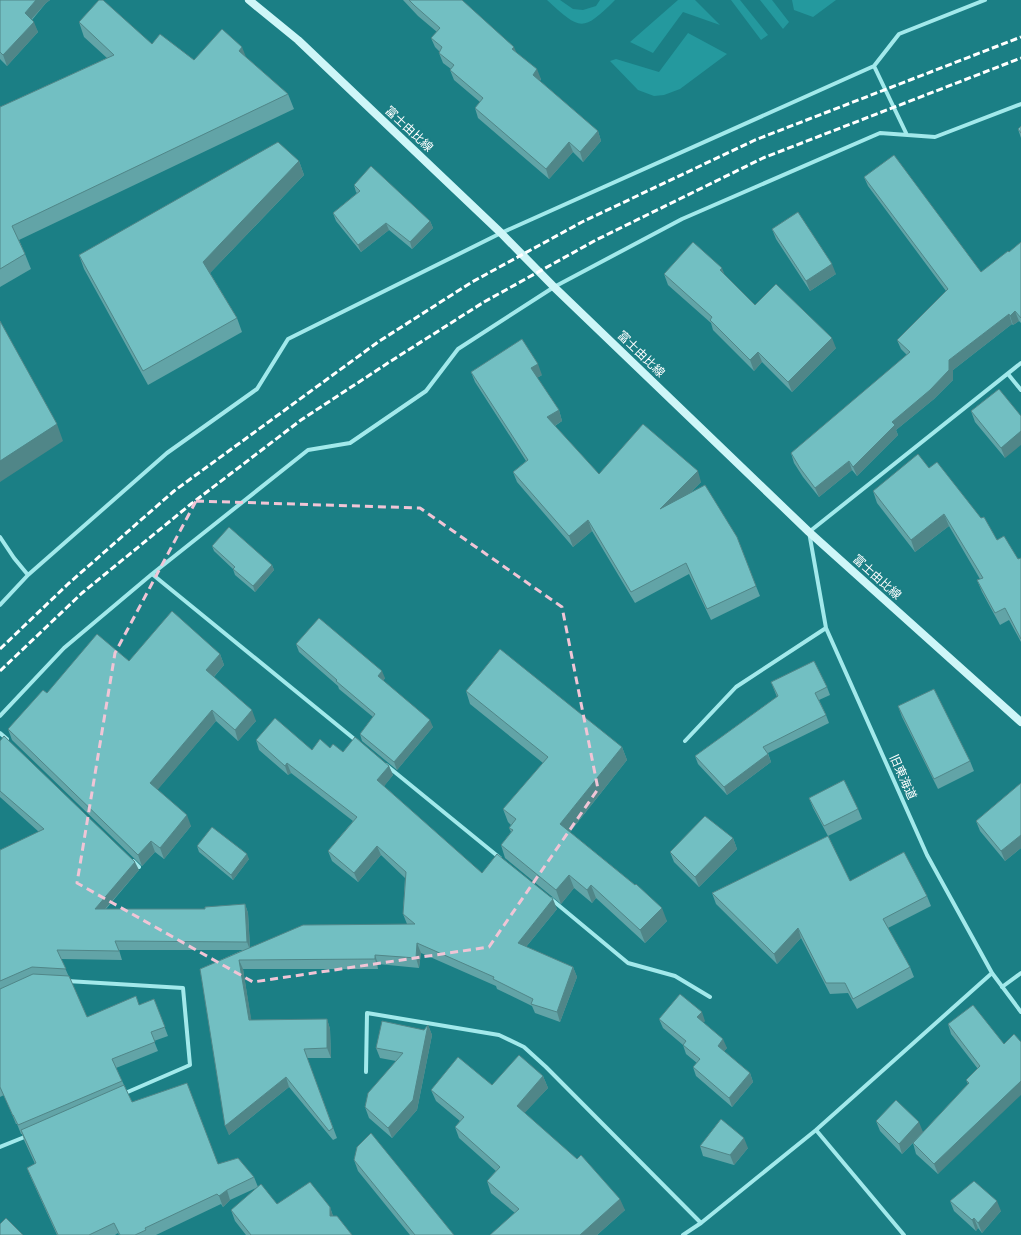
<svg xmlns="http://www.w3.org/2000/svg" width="1021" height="1235" font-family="Karla,'Noto Sans JP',sans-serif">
  <rect width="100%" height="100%" fill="#1b7f85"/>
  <!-- green -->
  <path fill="#24999e" d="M547,0h13l13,9 10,1 13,-4 4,-6h15c-33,33 -35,30 -68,0z
    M678,0h17l25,25 -37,-13 -30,41 -23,-11z
    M731,0h9l28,35 -7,5z
    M760,0h12l17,22 -6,7z
    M792,0h44l-23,17 -19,-7z
    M688,33l39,21 -47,35 -16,6 -10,1 -16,-6 -28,-29 6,-2 43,13z"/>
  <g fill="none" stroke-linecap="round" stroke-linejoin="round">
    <!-- street -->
    <path stroke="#a2e9eb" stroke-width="4" d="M874,66l33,69
      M1021,363l-212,169 17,96 101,227 65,118 29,39
      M1008,374l13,16
      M0,537l14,21 14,17
      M152,574l206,168
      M0,605l28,-30 139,-122 90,-64 31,-50 213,-106 373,-167 25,-32 86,-34
      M0,716l64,-68 88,-74 156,-124 42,-7 76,-52 32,-42 96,-62 128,-68 198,-86 55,4 86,-33
      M0,733l7,6
      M685,741l51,-54 90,-59
      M386,765l114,93
      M133,861l6,6
      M551,899l77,64 47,13 35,21
      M67,981l116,7 7,77 -67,29
      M1002,987l19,-14
      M366,1072l1,-59 132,22 25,12 22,20 155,156
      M816,1130l88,105
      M0,1147l27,-11
      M683,1235l18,-12 115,-93 176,-157"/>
    <!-- secondary -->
    <path stroke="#cef6f8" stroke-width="8" d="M249,0l49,40 203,193 53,54 255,245 212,190"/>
    <!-- rail -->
    <path stroke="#fff" stroke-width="3" stroke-dasharray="7 3" stroke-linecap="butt" d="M0,649l68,-65 106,-93 204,-149 94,-60 110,-60 173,-82 266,-103
      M0,671l82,-78 109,-89 110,-84 90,-59 93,-59 112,-62 167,-82 258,-100"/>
  </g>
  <!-- wall -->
  <path fill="#62a4a7" d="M0,0h50l-4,3 -14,17 6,12 -31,34 -7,-7z
    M403,0h59l54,52 25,27 -1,2 58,50 3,10 -18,21 -10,-10 -24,27 -71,-61 -3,-10 5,-6 -26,-22 -4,-10 1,-1 -8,-6 -4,-10 1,-1 -5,-5 -4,-9 6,-6 -19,-16z
    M79,22l73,22 42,16 52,-3 42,37 6,15 -275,131 6,14 6,15 -31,18v-180l107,-49 -23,-21z
    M1021,126v12l-3,-9z
    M299,161l5,14 -94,98 27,45 5,14 -94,53 -64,-116 -5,-14z
    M864,177l117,95 28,-20 12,-10v81l-2,-2 -6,4 -1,-1 -59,46v10l-19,19 -38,31 2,5 -41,41 -5,-6 -33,27 -16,-20 -9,-14 -3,-10 116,-98 -6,-6 -4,-9 49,-49 -78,-105z
    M354,185l76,36 3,7 -21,21 -23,-19 -28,22 -25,-31 -3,-8 24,-20 -1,-1z
    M772,229l64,45 -26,17 -34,-52z
    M664,274h60l31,31 81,43 -44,44 -30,-30 -8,9 -41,-41 -2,-7 -43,-38z
    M471,372l71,3 -5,3 22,32 3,11 -7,5 44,48 102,8 -10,10 65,94 4,10 -49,24 -22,-46 -54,29 -43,-72 -19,16 -56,-65 -4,-10 13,-11 -51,-79z
    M999,389l6,69 -30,-36 -4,-11z
    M929,468l68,72 21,19 3,-1v84l-12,-22 -9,5 -18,-33 -5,-12 3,-1 -31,-53 -34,26 -38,-49 -4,-12z
    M212,546l60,19 2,5 -19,22 -20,-17 -2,-6 -19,-18z
    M296,644l89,34 -2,3 50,46 -36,43 -35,-29 -2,-7 13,-17 -34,-28 -1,-3 -39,-34z
    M220,654l4,11 -10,12 42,44 -18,20 -22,-20 -59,69 34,36 -27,33 -9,-7 -13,14 -130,-126 -4,-11 39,-36z
    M771,682l56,5 3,8 -11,5 7,15 3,8 -61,30 3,9 -44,33 -29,-31 -3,-8 82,-59z
    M466,691l156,56 5,13 -57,72 65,53 32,36 -22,22 -49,-45 -4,5 -18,-15 -13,16 -56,-46 -4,-13 10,-13 -2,-4 2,-3 -3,-3 -5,-13 40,-46 -73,-59z
    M898,706l72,55 4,10 -36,18 -36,-72z
    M256,740l56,10 18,-2 59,18 4,9 -9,11 98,87 75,36 -31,38 47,20 4,10 -17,45 -25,-9 -3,-7 -35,-17 -1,-3 -75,-33 -2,15 -41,-4v5h-135l8,51 76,-1 3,10 1,29h-24l30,80 -4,2 -44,-53 -60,48 -29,-166 43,-19h-124l3,10 -61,-1 26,58 52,-12 15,-6 14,37 -14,5 4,10 -42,17 16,34 86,62 36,13 4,10 -28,13 -7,7 -2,-3 -65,31h-37l-1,-2 -3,2h-58l-26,-57 -4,-10 8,-4 -11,-24 -2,-6h-1l-4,-10h-1l-12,-29 -4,2v-247l39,-18 -39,-35v-56l139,129 -33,39h99l40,-5 3,9 2,34 157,-23 -4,-10 2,-36 -24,-23 -23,27 -26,-21 -4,-10 25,-30 -62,-48 -3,2 -29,-25z
    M1021,783v65l-16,13 -25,-30 -4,-10z
    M809,798l49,11 4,10 -34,17 22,45 77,15 4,10 -43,22 22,39 4,10 -57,32 -9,-16 -18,1 -29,-56 -24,26 -61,-60 -4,-11 116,-57 -15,-28z
    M733,838l4,11 -38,38 -25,-25 -4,-10z
    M197,846l52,13 -16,21 -34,-28z
    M659,1019l46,2 -2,1 24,26 -3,3 26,22 3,9 -21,25 -36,-31 -3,-9 4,-4 -11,-9 -3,-9 -20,-17z
    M948,1024l56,20 -66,130 -22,-20 -3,-11 5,-5 -16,16 -22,-23 -4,-10 47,11 45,-48 -2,-4 12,-11 -27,-35z
    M428,1025l4,10 -15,75 -25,28 -23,-20 -4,-11 31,-46 -16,-3 -4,-10 48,-18z
    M543,1076l5,12 -24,25 101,97 -28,25h-107l25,-22 -24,-20 -4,-12 9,-10 -37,-33 -4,-11 5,-6 -24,-20 -5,-11 61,-5z
    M700,1146l48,2 -14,17 -31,-9z
    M354,1160l100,75h-44l-52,-64z
    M950,1201l51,10 -19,22 -4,-5 -2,3 -22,-20z
    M277,1204l53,3 3,9 19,19h-106l-11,-14 -4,-11z"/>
  <!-- shaded-wall -->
  <path fill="#508688" d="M36,0h14l-4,3 -18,20 -3,-10z
    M34,22l4,10 -31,34 -4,-11z
    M242,47l6,15 -9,-11z
    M514,47l4,9 -6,-7z
    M537,69l4,10 -5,6 -3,-10z
    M598,131l3,10 -18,21 -3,-10z
    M569,142l4,10 -24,27 -3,-10z
    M299,161l5,14 -96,100 -5,-13z
    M430,221l3,7 -21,21 -2,-7z
    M386,223l3,7 -28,22 -3,-7z
    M832,264l4,10 -26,17 -4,-10z
    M722,268l4,10 -6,-8z
    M1015,311l4,10 -6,4 -3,-9z
    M1009,314l3,10 -59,46v10l-19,19 -38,31 2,5 -41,41 -4,-9 39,-45 57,-62z
    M832,338l4,10 -44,44 -4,-10z
    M758,352l4,10 -8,9 -4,-11z
    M538,364l4,11 -7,4 -4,-11z
    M559,410l3,11 -11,7 -4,-11z
    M57,424l6,17 -63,41v-21z
    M1021,431v14l-16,13 -4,-10z
    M849,461l3,9 -33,27 -4,-9z
    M698,471l3,11 -38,38 -3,-11z
    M944,514l5,12 -34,26 -4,-12z
    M588,520l4,11 -19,16 -4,-11z
    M272,565l2,5 -19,22 -2,-6z
    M220,654l4,11 -14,16 -4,-11z
    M382,671l3,7 -4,6 -3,-8z
    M212,710l4,11 -62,73 -4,-11z
    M252,710l4,11 -18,20 -3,-11z
    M430,720l3,7 -36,43 -3,-8z
    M622,747l5,13 -62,78 -5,-14z
    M768,754l3,8 -44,33 -3,-8z
    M287,763l4,10 -3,2 -3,-9z
    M389,766l4,9 -12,15 -4,-10z
    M187,815l4,11 -27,33 -4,-11z
    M1021,835v13l-16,13 -4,-10z
    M733,838l4,11 -38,38 -4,-10z
    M151,841l4,11 -13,14 -4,-11z
    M377,846l4,9 -23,27 -4,-9z
    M247,854l2,5 -16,21 -2,-5z
    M135,862l4,8 -41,47 -3,-8z
    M569,875l5,13 -13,16 -5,-14z
    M591,885l5,13 -4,5 -5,-13z
    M553,899l4,10 -36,44 -3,-10z
    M245,904l3,9 2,37 -3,-8z
    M662,908l5,13 -22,22 -5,-13z
    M798,928l3,10 -24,26 -3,-10z
    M417,943l4,10 -2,15 -3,-10z
    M375,955l3,9v5l-3,-10z
    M239,960l4,9 10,61 -4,-10z
    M573,967l4,10 -17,45 -3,-10z
    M702,1012l3,9 -5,5 -3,-9z
    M327,1019l3,10 1,29 -4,-10z
    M428,1025l4,10 -15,75 -25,28 -4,-10z
    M723,1039l4,9 -6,7 -3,-9z
    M750,1073l3,9 -21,25 -3,-9z
    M543,1076l5,12 -27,29 -4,-11z
    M286,1077l3,10 -60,48 -4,-9z
    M1021,1081v14l-83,79 -4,-10z
    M919,1122l4,10 -21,22 -3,-10z
    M744,1138l4,10 -14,17 -4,-10z
    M227,1190l3,10 -7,7 -4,-11z
    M620,1199l5,11 -28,25h-17z
    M997,1201l4,10 -19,22 -4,-10z
    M330,1207l4,12 -4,-3z
    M974,1218l4,10 -2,3 -4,-11z"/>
  <!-- building -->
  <path fill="#72bfc2" stroke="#508688" d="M0,0h36l-11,13 9,9 -31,33 -3,-3z
    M99,0h4l49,44 8,-10 34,26 28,-31 20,18 -3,4 49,43 -276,132 13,28 -25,15v-162l114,-52 -35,-33z
    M409,0h53l52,47 -2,2 25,20 -4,6 65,56 -18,21 -11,-10 -23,27 -71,-61 8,-10 -33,-28 4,-5 -15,-12 3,-6 -11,-9 9,-10 -25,-22z
    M1021,126v7l-3,-4z
    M278,142l21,19 -96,101 34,56 -94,53 -64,-116z
    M894,155l87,117 27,-21 1,1 12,-10v76l-6,-7 -5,5 -1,-2 -60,46v10l-19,20 -38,32 3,3 -42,42 -4,-6 -34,27 -15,-20 -9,-15 119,-101 -13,-12 51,-51 -84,-112z
    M371,166l59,55 -20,21 -24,-19 -28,22 -25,-32 27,-22 -6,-6z
    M798,212l34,52 -26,17 -34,-52z
    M693,242l29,26 -2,2 35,35 21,-21 56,54 -44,44 -30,-30 -8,8 -40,-40 2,-3 -48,-43z
    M0,321l57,103 -57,37z
    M522,339l16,25 -7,4 28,42 -12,7 52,57 44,-50 55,47 -38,38 45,-24 32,52 19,49 -49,23 -21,-46 -55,29 -43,-72 -19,16 -56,-64 15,-12 -57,-88z
    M999,389l22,27v15l-20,17 -30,-37z
    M918,454l11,14 8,-6 44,56 3,-1 13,23 7,-4 14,23 3,-1v81l-16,-31 -10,5 -18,-33 6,-2 -39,-64 -33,26 -38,-49z
    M229,527l43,38 -19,21 -20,-17 2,-2 -23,-21z
    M172,611l48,43 -14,16 46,40 -17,20 -23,-20 -62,73 37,32 -27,33 -9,-7 -13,14 -130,-126 35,-39 4,3 50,-59 32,27z
    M319,618l63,53 -4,5 52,44 -36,42 -34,-28 15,-20 -39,-33 1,-1 -41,-36z
    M500,649l122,98 -62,77 75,61 1,-1 26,24 -22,22 -49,-45 -4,5 -18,-15 -13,15 -55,-45 12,-15 -4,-2 7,-9 -13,-10 45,-52 -82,-66z
    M814,661l13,26 -12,6 11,22 -63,32 5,7 -44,33 -29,-31 83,-60 -7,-14z
    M934,689l36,72 -36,18 -36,-73z
    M275,718l37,32 8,-11 10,9 3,-4 10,8 12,-15 34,29 -12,14 105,93 15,-19 56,45 -35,44 55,24 -16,45 -26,-8 2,-5 -40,-20 1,-2 -77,-34 -1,15 -41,-3v4l-136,1 10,60 78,-1v29l-23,1 29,79 -4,3 -43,-54 -61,49 -25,-157 103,-44 112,-1 -12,-10 3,-42 -29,-26 -23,27 -26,-22 29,-34 -70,-54 -2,3 -29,-26z
    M4,736l131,126 -40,47h110v-2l40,-3 2,38 -132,-1 4,10 -62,-1 9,19 -34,-2 -32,14v-131l44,-21 -44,-38v-50z
    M844,780l14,29 -34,17 -15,-28z
    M1021,783v52l-20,16 -25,-30z
    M705,816l28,22 -38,39 -25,-25z
    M212,827l35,27 -16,21 -34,-29z
    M828,836l22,45 54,-29 23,44 -44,23 27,48 -57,32 -8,-16h-19l-28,-55 -24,26 -62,-61z
    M33,974l36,2 18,41 49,-21 3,9 15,-6 11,28 -14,5 4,10 -43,17 10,22 -104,44 -5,-10v1l-13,-29v-98z
    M680,994l22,18 -5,5 26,22 -5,7 32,27 -21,25 -36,-31 7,-8 -17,-14 3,-4 -27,-22z
    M973,1005l31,39 10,-10 7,8v39l-87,83 -21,-21 56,-60 -3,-3 14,-14 -32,-42z
    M382,1021l42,9 4,-5 -15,75 -25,28 -23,-21 3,-14 35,-40 -27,-5z
    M519,1055l24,21 -26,30 60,53 4,-4 39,44 -40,36h-90l29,-26 -32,-28 13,-14 -45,-40 9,-10 -33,-27 27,-33 34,28z
    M187,1083l31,81 20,-6 16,19 -27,13 -8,6 -2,-2 -72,34 1,2 -11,5h-15l-6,-12 -25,12h-31l-31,-67 9,-5 -15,-33 103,-45 8,17z
    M896,1100l23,22 -20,22 -23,-23z
    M721,1119l23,19 -14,17 -30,-9z
    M371,1133l83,102h-39l-61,-75 3,-13z
    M974,1181l23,20 -19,22 -4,-5 -2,2 -22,-19z
    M310,1182l20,25v9h7l15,19h-101l-20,-25 30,-26 16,20z
    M6,1218l17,17h-23v-11z"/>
  <!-- marked area -->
  <path fill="none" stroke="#f0c5d6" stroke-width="3" stroke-dasharray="8 5" stroke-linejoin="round" d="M196,501l224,7 142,99 36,182 -109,158 -236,35 -176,-99 38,-230z"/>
  <g text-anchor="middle" stroke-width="4" stroke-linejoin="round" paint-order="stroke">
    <!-- street labels -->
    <g font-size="12" fill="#fff" stroke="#1b7f85">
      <text transform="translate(409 129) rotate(43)" y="4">富士由比線</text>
      <text transform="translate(641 354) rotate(44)" y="4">富士由比線</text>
      <text transform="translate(877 577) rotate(42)" y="4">富士由比線</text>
      <text transform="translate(903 777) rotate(66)" y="4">旧東海道</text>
    </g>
  </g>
</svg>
